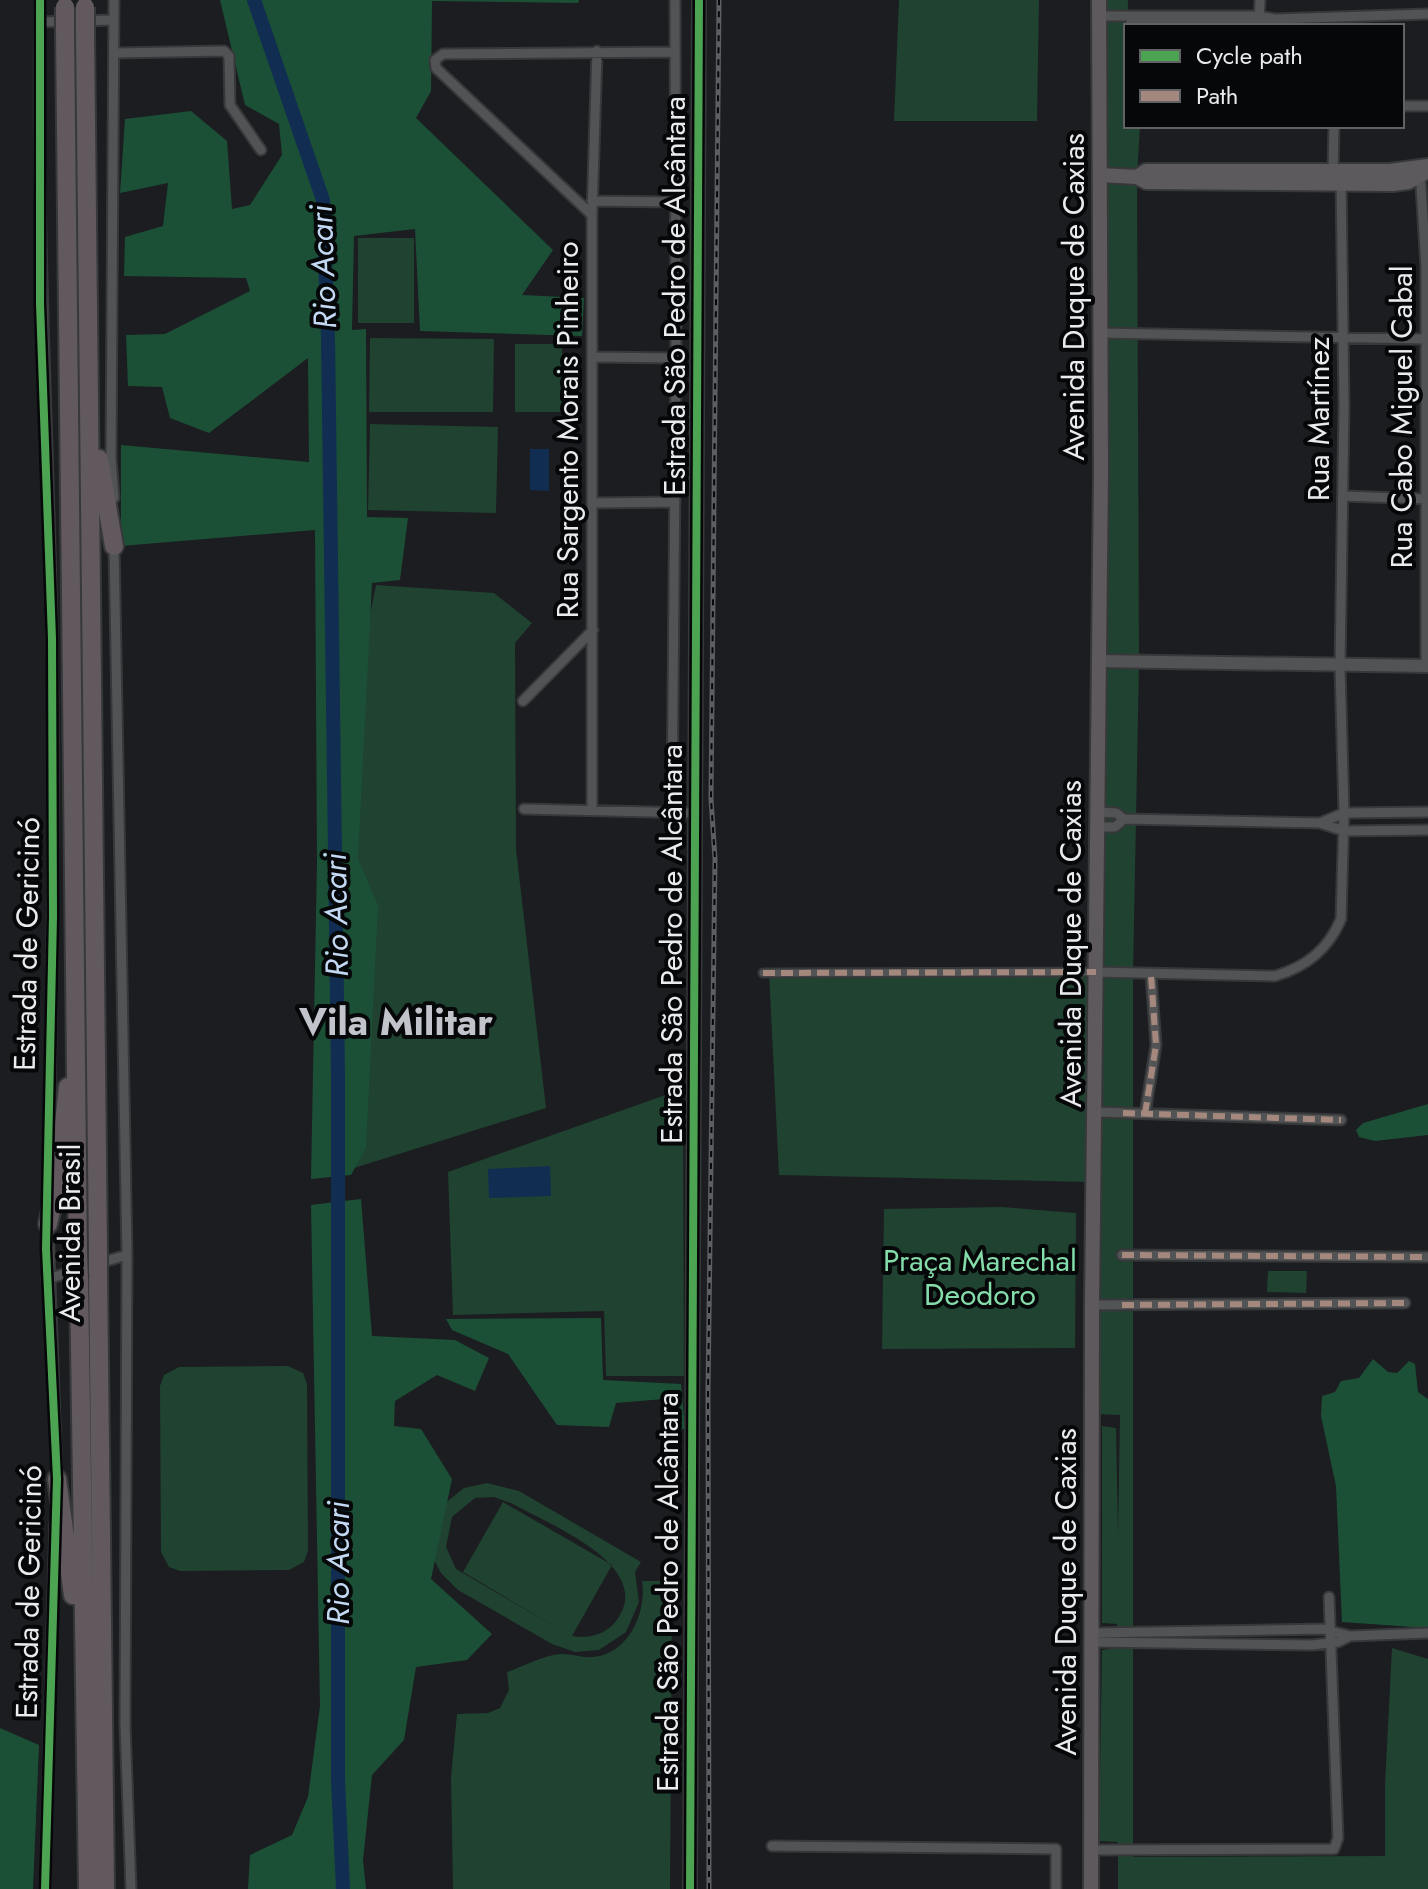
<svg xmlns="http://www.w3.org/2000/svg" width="1428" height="1889" font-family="Jost,sans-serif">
  <rect width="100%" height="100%" fill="#1b1d20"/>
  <!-- green -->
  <path fill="#204230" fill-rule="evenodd" d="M899,0h140l-2,121h-143z
    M1101,0h27l-2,126h14l-3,51 2,485 -6,313v882l252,-1v-71l7,-137 36,11v230h-310v-47l-19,-1 3,-191 15,-2v-24l-15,-1v-197l14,2 2,107 2,-120 -28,-1 -4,-232 -309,-7 -10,-203h326z
    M414,238v85h-56v-85z
    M370,338l124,1 -1,73h-124z
    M515,344h47v68h-47z
    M370,424l128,3 -2,86 -128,-3z
    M376,585l118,8 38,30 -17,20 1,206 30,259 -192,60 -1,-469z
    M674,1092l9,5 1,279h-78l-2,-65 -151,4 -5,-143z
    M1002,1207l74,6 -1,135 -193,1 2,-140z
    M1268,1271h39l-1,22 -39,-1z
    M288,1366l15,7 4,11 1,167 -4,11 -15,8 -109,1 -11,-4 -8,-15 -1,-166 4,-11 15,-8z
    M487,1483l32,8 122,71 -6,10 4,30 -13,30 -27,18 -24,2 -23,-8 -94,-54 -17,-17 -8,-15 11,-54 20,-16zM494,1497l17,6c35,20 147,63 105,118 -11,14 -28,18 -44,15l40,-71 -109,-63 -40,70 108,64 -115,-67 -10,-22 6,-30 23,-19z
    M642,1581h30l-2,308h-217l-2,-112 6,-63 31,-1 12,-5 9,-18 -2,-18c17,-6 37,-17 54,-18 11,0 22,4 32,3 35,-3 54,-44 49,-76z"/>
  <!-- forest -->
  <path fill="#1b5036" d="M220,0h359l-1,3 -146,-2 -1,90 -15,27 137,132 -31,45 62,3 -2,38 -162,-5 -5,-102 -61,7 -2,94 14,-1 1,188 41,1 -8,62 -28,3 -14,276 20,46 -12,243 -15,27 -40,4 6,-317 -2,-332 -194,16v-101l188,17 -1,-104 -99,75 -39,-15 -8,-31 -34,-1 -2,-51 39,-1 85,-43 -4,-13 -122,-2 1,-39 38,-11 5,-43 -48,10 5,-74 66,-8 36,30 5,68 18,-4 32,-50 -3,-31 -34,-19z
    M1428,1104v31l-53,6 -16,-4 -3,-7 7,-7z
    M361,1199l11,137 83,4 34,18 -14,33 -38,-16 -42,26 -1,25 27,3 31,50 -21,100 61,55 -25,26 -51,7 -12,73 -32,35 -9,85 3,29h-118l2,-34 42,-20 16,-38 12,-91 -9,-501z
    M601,1318l2,62 78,4 4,45h-24l3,-30 -48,4 -7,24 -52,-2 -49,-71 -56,-24 -6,-11z
    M1373,1359l15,13 9,1 12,-12 6,3 3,28 10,7v229l-86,-6 -6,-136 -15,-70 1,-20 13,-4 6,-11 18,-3z
    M0,1728l39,17 -6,144h-33z"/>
  <!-- water -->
  <path fill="#112e52" d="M530,449h19v42l-19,-1z
    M550,1166l1,30 -62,2 -1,-29z"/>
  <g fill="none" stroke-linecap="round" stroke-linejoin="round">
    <!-- river -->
    <path stroke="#112e52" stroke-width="14" d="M254,0l69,200 5,139 10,735v707l5,108"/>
    <!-- pedestrian casing -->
    <g stroke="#37383a" stroke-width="11">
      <path id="pedestrian" d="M763,973l333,-1"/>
    </g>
    <!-- minor casing -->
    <g stroke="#37383a" stroke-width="13">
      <path id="minor" d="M40,0c-4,212 8,423 12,635 3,186 0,372 -4,557
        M114,0l-3,458 3,40
        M1099,16h160l16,3
        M1259,21l1,-21
        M40,22l74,-2
        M1130,24l139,-1 6,-4 153,-5
        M115,53l109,-2 5,5 1,49 31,45
        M1402,106h26
        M1420,170l6,96v400
        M1333,171l1,-45
        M592,201l83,1
        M592,215l-156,-147 -1,-8 8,-6 232,-2
        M1100,333l326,6
        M593,357l83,1
        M1344,496l82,3
        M593,503l82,-1
        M114,545l13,710 -2,470 6,164
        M523,701l70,-71
        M524,809l171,4
        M592,809v-594l5,-164
        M672,812l4,-454 -1,-358
        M1098,812l18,1 8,6 196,4 24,8 84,-1
        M1320,823l24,-10 84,-1
        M1098,827h17l9,-8
        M1096,972l179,4c31,-9 53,-26 66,-57l3,-106 -4,-146 4,-261 -3,-228
        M1096,1112l245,8
        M1145,1114l11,-69 -5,-70
        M48,1223l9,257
        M1122,1255l306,2
        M96,1264l31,-9
        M47,1279l31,-9
        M1092,1305l313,-2
        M1092,1633l231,-4 27,7
        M1091,1642l221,3 26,-3 12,-6 78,-3
        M772,1846l284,3v40
        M1091,1850l243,-1 4,-11 -9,-241
        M45,1889l10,-366"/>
    </g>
    <!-- tertiary casing -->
    <g stroke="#37383a" stroke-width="16">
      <path id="tertiary" d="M1099,661l329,5
        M690,1889l9,-1889"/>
    </g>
    <!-- secondary casing -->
    <g stroke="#37383a" stroke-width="18">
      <path id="secondary" d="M1100,175l37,2 9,5 247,2 15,-2 20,-11
        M1137,177l9,-6h244l38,-5"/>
    </g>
    <!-- primary casing -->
    <g stroke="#37383a" stroke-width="18">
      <path id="primary" d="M1091,1889l1,-584 9,-832 -2,-473"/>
    </g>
    <!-- motorway casing -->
    <g stroke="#37383a" stroke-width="22">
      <path id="motorway" d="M65,30l13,1224
        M85,30l13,1223
        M99,459l15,87
        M48,1224l9,-39 11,-98
        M98,1274l7,615
        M79,1278l9,611
        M57,1479l16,116"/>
    </g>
    <!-- pedestrian -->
    <use href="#pedestrian" stroke="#515355" stroke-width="7"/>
    <!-- minor -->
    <use href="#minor" stroke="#515355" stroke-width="9"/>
    <!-- tertiary -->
    <use href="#tertiary" stroke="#515355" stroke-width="12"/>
    <!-- secondary -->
    <use href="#secondary" stroke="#5d5a5d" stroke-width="14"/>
    <!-- primary -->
    <use href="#primary" stroke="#5e595c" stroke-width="14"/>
    <!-- motorway -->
    <use href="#motorway" stroke="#61595e" stroke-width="18"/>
    <!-- rail casing -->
    <g stroke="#5c5e61" stroke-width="5">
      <path id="rail" d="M709,1889l-1,-497 7,-533 -4,-60 8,-799"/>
    </g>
    <!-- rail -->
    <use href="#rail" stroke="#060708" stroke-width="2" stroke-dasharray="6" stroke-linecap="butt"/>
    <!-- motorway-bridge casing -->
    <g stroke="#37383a" stroke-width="22" stroke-linecap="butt">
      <path id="motorway-bridge" d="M65,7v23
        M85,7v23
        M98,1253v21
        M78,1254l1,24"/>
    </g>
    <!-- motorway-bridge -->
    <use href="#motorway-bridge" stroke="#61595e" stroke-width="18"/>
    <!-- quiet -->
    <path stroke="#a5887d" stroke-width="6" stroke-dasharray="12 6" stroke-linecap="butt" d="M763,973l333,-1
      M1123,1113l218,7
      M1145,1114l11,-69 -5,-70
      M1122,1255l306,2
      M1122,1305l283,-2"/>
    <!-- cycleway casing -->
    <g stroke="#060708" stroke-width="13">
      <path id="cycleway" d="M40,0v304l12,335 1,277 -7,333 11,230 -12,410
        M690,1889l9,-1889"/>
    </g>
    <!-- cycleway -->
    <use href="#cycleway" stroke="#4ca352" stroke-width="8"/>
  </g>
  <g text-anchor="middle" stroke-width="8" stroke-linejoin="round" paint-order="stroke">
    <!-- street labels -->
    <g font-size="30" fill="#e9ebee" stroke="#060708">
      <text transform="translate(675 296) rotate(-90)" y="10">Estrada São Pedro de Alcântara</text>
      <text transform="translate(1074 297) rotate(-90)" y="10">Avenida Duque de Caxias</text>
      <text transform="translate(1402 417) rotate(-90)" y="10">Rua Cabo Miguel Cabal</text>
      <text transform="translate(1319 419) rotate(-90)" y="10">Rua Martínez</text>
      <text transform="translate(568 430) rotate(-90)" y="10">Rua Sargento Morais Pinheiro</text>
      <text transform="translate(27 944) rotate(-89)" y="10">Estrada de Gericinó</text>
      <text transform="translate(672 944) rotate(-90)" y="10">Estrada São Pedro de Alcântara</text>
      <text transform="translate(1071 944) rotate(-90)" y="10">Avenida Duque de Caxias</text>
      <text transform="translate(70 1233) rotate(-90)" y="10">Avenida Brasil</text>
      <text transform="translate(29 1592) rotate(-89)" y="10">Estrada de Gericinó</text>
      <text transform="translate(668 1592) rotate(-90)" y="10">Estrada São Pedro de Alcântara</text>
      <text transform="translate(1066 1592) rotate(-90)" y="10">Avenida Duque de Caxias</text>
    </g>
    <!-- park labels -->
    <g font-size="30" fill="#85dcab" stroke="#060708">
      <text x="980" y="1271">Praça Marechal<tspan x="980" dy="34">Deodoro</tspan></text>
    </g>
    <!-- water labels -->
    <g font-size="32" font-style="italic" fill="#c3d8f3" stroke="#060708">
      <text transform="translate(323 267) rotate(-92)" y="11">Rio Acari</text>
      <text transform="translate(336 915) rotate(-91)" y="11">Rio Acari</text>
      <text transform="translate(338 1563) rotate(-90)" y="11">Rio Acari</text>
    </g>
    <!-- district labels -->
    <g font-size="38" font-weight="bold" fill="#c1c4cb" stroke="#060708">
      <text x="396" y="1035">Vila Militar</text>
    </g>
  </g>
  <!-- legend -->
  <rect x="1124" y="24" width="280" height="104" fill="#060708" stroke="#616264" stroke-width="2"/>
  <rect x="1140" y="50" width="40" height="12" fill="#4ca352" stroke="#616264" stroke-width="2"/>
  <text x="1196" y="64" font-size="24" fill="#e9ebee">Cycle path</text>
  <rect x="1140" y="90" width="40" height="12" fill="#a5887d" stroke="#616264" stroke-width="2"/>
  <text x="1196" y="104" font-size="24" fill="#e9ebee">Path</text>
</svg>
